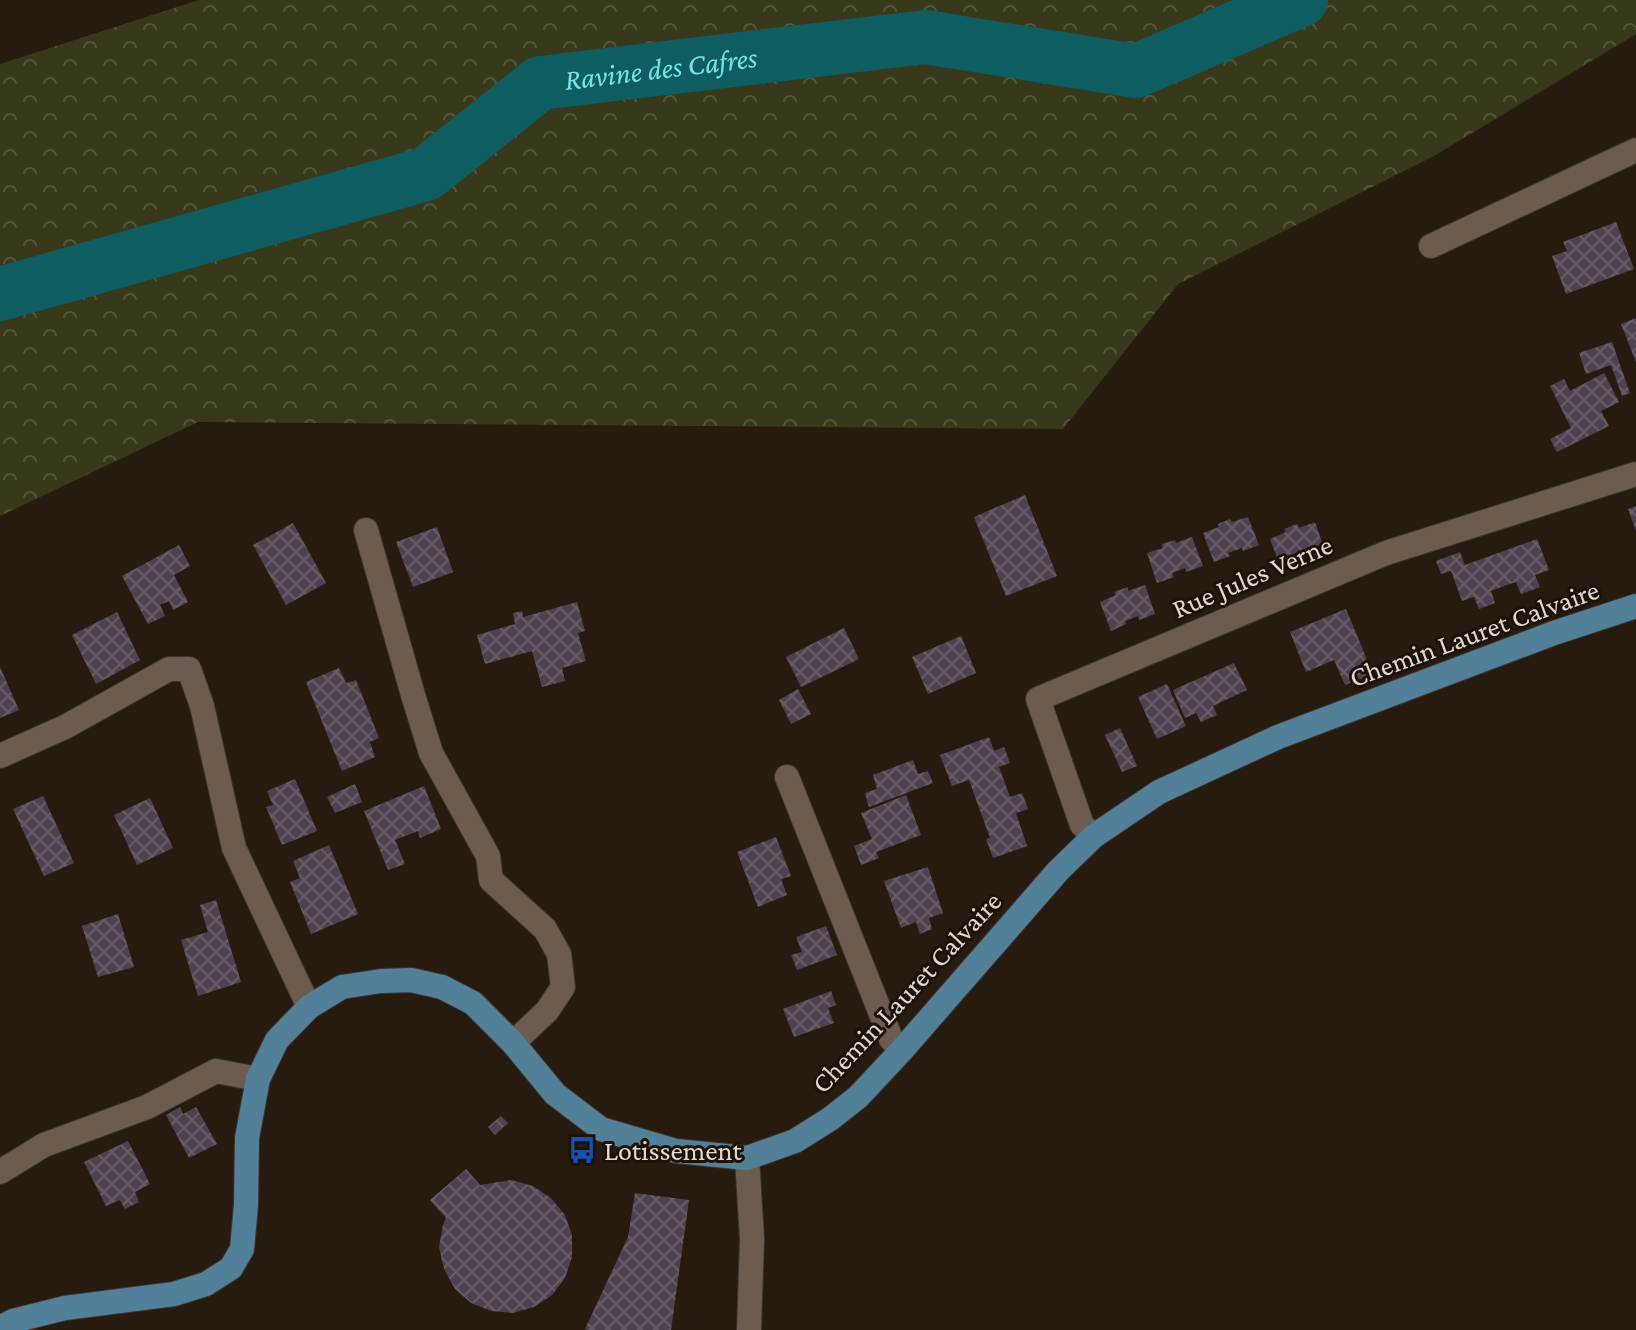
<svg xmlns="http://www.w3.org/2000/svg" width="1636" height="1330" font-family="'Crimson Pro',serif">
  <defs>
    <pattern id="forest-crowns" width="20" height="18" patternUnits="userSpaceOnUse" patternTransform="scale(2)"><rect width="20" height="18" fill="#38391a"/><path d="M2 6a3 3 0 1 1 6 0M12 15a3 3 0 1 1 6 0" fill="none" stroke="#54553a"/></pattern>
    <pattern id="building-cross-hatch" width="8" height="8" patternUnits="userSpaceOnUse" patternTransform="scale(2)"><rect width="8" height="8" fill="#4e4250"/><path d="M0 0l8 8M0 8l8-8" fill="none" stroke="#675d68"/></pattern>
  </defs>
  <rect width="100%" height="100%" fill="#271b10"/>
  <!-- forest -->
  <path fill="url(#forest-crowns)" d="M199,0h1437v34l-202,122 -256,128 -115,145 -865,-7 -198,94v-452z"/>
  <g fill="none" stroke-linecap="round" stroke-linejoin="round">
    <!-- river -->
    <path stroke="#0d5d61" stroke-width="54" id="s1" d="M0,294l426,-120 114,-91 385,-46 211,34 165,-71"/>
  </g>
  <!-- building -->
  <path fill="url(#building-cross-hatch)" d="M1616,222l18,47 -68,25 -14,-38 15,-5 -4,-9z
    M1636,318v44l-15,-38z
    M1612,342l18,51 -8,3 -11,-31 -25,9 -7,-21z
    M1604,373l15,29 -18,9 8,15 -52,26 -7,-13 21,-11 -21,-42 14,-7 6,12z
    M1025,495l32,81 -51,20 -32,-79z
    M1636,506v25l-8,-22z
    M1248,517l11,28 -16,6 -1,-3 -14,5 2,3 -16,6 -11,-29 16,-6 -1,-3 12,-5 2,3z
    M1315,522l10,29 -16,6 -1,-4 -13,5 1,3 -15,7 -11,-29 16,-7 -2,-3 13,-5 2,4z
    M293,523l33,60 -40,22 -33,-60z
    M437,527l16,45 -40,15 -17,-45z
    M1192,537l11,29 -17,6 -1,-4 -13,5 2,4 -17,6 -10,-30 16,-5 -1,-4 13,-4 1,3z
    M1537,539l12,31 -14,5 5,12 -19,7 -5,-12 -12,4 -13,5 4,12 -16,6 -5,-12 -12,4 -11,-30 -10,3 -5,-13 24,-9 5,13z
    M179,545l11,21 -16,9 14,27 -15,8 -4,-9 -9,4 5,11 -17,8 -26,-48z
    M1145,585l10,29 -16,6 -1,-4 -13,5 1,3 -15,7 -11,-29 16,-7 -2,-3 14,-5v4z
    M577,602l8,29 -7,2 8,28 -24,7 3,13 -23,6 -10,-36 -47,13 -8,-29 38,-11 -2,-11 9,-2 1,6z
    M1346,609l27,65 -28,11 -11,-25 -28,12 -16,-40z
    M117,612l23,48 -44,24 -24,-49z
    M844,628l15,31 -58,28 -15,-30z
    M961,636l15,37 -48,21 -16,-37z
    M1234,663l13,27 -34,16 4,9 -16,7 -5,-9 -11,5 -12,-28z
    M0,667l19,43 -19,8z
    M339,668l7,15 10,-3 23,58 -9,4 5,15 -33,14 -36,-89z
    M1167,684l19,42 -29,13 -19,-42z
    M798,689l13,25 -20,10 -12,-24z
    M1120,728l17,38 -15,6 -17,-37z
    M989,737l5,14 10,-4 6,16 -11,4 11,30 12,-4 6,16 -12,4 11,33 -34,12 -7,-19 4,-1 -21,-58 -17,6 -12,-31z
    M913,760l5,14 10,-3 5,12 -64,24 -4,-14 12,-4 -4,-14z
    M295,779l22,52 -35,14 -16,-38 7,-2 -6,-14z
    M355,784l7,18 -27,11 -8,-16z
    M424,786l17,43 -21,9 -2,-7 -23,9 10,24 -17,6 -24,-59z
    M906,795l15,40 -45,17 3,6 -18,7 -7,-19 18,-7 -11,-26z
    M43,796l31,67 -30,13 -31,-67z
    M150,798l23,50 -36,17 -23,-50z
    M776,837l15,39 -10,3 6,16 -29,12 -21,-55z
    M329,845l29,69 -47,20 -21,-52 10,-4 -7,-17z
    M928,867l15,46 -14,5 3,11 -12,5 -4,-12 -15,6 -17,-47z
    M216,900l25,82 -43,14 -17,-56 27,-8 -8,-27z
    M118,914l16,53 -36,10 -16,-51z
    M826,926l11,29 -40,15 -6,-15 11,-3 -6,-15z
    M831,991l5,14 -8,3 6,15 -40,14 -11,-28z
    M180,1107l3,7 13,-7 21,37 -28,14 -23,-43z
    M501,1116l7,7 -13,12 -7,-8z
    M128,1141l22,43 -15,8 4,10 -14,7 -5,-9 -14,6 -22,-44z
    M466,1169l14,16 31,-5 22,6 18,12 14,17 7,20v22l-7,21 -13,17 -18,12 -21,6 -22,-2 -20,-8 -16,-14 -11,-20 -5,-22 4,-22 3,-7 -16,-18z
    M635,1193l54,7 -18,130h-83l-3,-1 43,-92z"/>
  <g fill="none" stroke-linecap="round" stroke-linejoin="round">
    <!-- minor casing -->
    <g stroke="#3e342f" stroke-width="26">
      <path id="minor" d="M1431,246l205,-96
        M366,530l47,165 18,58 57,103 3,24 54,49 14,25 4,33 -16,24 -34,32
        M0,756l65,-29 104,-58h20l13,37 32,142 75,159
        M787,777l104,262 11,11
        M1094,836l-12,-11 -44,-126 348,-146 250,-79
        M747,1158l5,81 -3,91
        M0,1172l44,-27 103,-38 69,-36 42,8"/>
    </g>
    <!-- major casing -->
    <g stroke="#3e342f" stroke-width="26">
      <path id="major" d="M0,1328l13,-7 52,-13 109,-14 32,-10 25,-16 11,-19 4,-44 1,-67 11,-59 19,-39 32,-33 33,-20 39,-6 30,-1 31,7 31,16 40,40 42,51 46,35 75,22 71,7 48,-17 35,-22 28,-22 44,-47 156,-179 36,-35 65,-44 119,-55 276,-104 82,-27"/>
    </g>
    <!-- minor -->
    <use href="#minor" stroke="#6b5c4f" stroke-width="24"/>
    <!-- major -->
    <use href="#major" stroke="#528098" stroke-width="24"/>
  </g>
  <!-- icons -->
  <defs>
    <g id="bus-bare" transform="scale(2.16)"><path d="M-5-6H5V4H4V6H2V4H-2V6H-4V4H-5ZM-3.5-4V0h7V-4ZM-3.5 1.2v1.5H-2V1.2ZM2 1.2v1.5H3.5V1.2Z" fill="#1a4fb4" stroke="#1d1207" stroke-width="2.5" paint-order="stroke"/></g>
  </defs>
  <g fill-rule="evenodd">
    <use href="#bus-bare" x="582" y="1150"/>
  </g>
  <g text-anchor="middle" stroke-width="6" stroke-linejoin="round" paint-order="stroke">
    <!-- street labels -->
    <g font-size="28" fill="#e0d7d0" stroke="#1d1207">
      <text transform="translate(1252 576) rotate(-23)" y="10">Rue Jules Verne</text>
      <text transform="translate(1474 633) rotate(-20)" y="10">Chemin Lauret Calvaire</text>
      <text transform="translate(906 992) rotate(-47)" y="10">Chemin Lauret Calvaire</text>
    </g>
    <!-- poi labels -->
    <g font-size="28" fill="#e0d7d0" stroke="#1d1207" text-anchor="start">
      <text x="604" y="1160">Lotissement</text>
    </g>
    <!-- water labels -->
    <g font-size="30" font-style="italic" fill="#74e1e6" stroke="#1d1207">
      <text dy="10" stroke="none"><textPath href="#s1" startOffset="710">Ravine des Cafres</textPath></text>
    </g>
  </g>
</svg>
